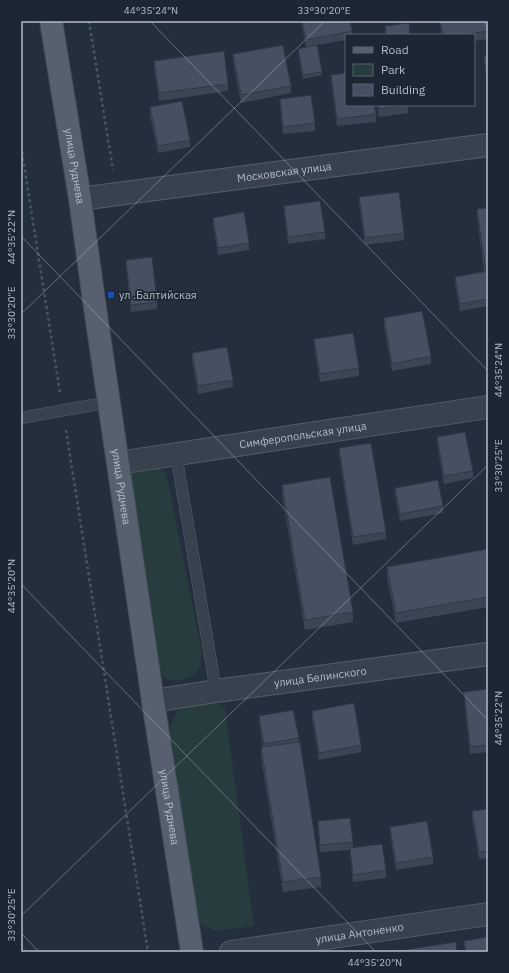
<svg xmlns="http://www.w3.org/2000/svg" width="509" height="973" font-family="'IBM Plex Sans',sans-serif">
  <rect width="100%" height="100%" fill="#242f3e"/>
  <!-- green -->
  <path fill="#263c3f" d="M136,467h23l7,7 3,13 33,165c-1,5 -1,12 -3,16 -8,13 -28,17 -38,6 -4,-4 -6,-10 -8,-14l-25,-183z
    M216,703l9,5 29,218 -38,5 -14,-6 -9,-9 -26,-169c2,-13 5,-34 17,-40 7,-3 25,-4 32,-4z"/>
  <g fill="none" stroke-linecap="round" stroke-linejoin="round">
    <!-- lane casing -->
    <g stroke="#565f6c" stroke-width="12">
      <path id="lane" d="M21,418l88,-16
        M176,454l40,237"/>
    </g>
    <!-- street casing -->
    <g stroke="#565f6c" stroke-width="24">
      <g id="street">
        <path id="s1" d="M80,199l408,-54"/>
        <path id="s2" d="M118,463l370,-56"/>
        <path id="s3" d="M153,701l63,-10 272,-37"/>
        <path id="s4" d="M231,952l257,-38"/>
      </g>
    </g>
    <!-- primary casing -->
    <g stroke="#414a57" stroke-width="24">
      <g id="primary">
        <path id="s5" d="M51,21l29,178 15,109 58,393 39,251"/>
      </g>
    </g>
    <!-- path -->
    <path stroke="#44595c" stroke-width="2.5" stroke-dasharray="3 3" stroke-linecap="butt" d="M89,21l24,149
      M21,146l39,247
      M66,430l82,522"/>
    <!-- lane -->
    <use href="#lane" stroke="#38414e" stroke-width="11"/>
    <!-- street -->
    <use href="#street" stroke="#38414e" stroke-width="22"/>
    <!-- primary -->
    <use href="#primary" stroke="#56606e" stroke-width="22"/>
  </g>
  <!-- wall -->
  <path fill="#3b4654" d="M301,21h49l2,10v4h-6v5l-29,5 5,27v3l-19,4 -5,-26v-4l8,-2z
    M440,21h48v18l-14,2v-6h-33z
    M233,54l58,32v7l-50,10 -8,-42z
    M488,55v35l-4,-27v-7z
    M154,61l74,23v7l-69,10 -5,-33z
    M331,75l45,39v8l-39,4 -6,-44z
    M280,99l35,24v8l-32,3 -3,-28z
    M377,105h31v8l-29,4z
    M150,107l40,33v7l-32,6 -8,-38z
    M359,197l45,36v7l-39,5 -6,-41z
    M284,206l41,26v7l-37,5 -4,-31z
    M488,208v98l-28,5 -5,-27v-7l29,-6 -7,-54v-8z
    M213,218l36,25v7l-31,5 -5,-30z
    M126,260l31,42v7l-26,3 -5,-45z
    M384,318l47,38v8l-39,7 -8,-45z
    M314,339l45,29v8l-39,6 -6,-36z
    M192,353l41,27v7l-35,7 -6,-34z
    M437,437l36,34v7l-29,6 -7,-40z
    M339,448l47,84v7l-33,6 -14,-90z
    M282,485l71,127v10l-48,8 -23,-135z
    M395,488l48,18v7l-43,8 -5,-26z
    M488,549v58l-92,16 -9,-46v-10z
    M488,689v63l-18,2 -6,-55v-7z
    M312,711l49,34v7l-42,8 -7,-42z
    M259,716l40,22v4l22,135v10l-38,5 -22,-135v-10h2l-4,-24z
    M488,809v49l-9,1 -7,-40v-8z
    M318,821l35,21v6l33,22v8l-33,4 -3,-27v-5l-30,2 -2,-24z
    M390,827l43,30v7l-37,6 -6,-36z
    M464,941l24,11h-23z"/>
  <!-- building -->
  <path fill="#455162" stroke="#303945" d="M302,21h48l2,10 -46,9z
    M440,21h48v10l-25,4h-20z
    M409,23l1,12h-24l-1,-9z
    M283,45l8,41 -50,9 -8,-41z
    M317,45l5,27 -19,3 -5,-26z
    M224,51l4,33 -69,9 -5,-32z
    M488,55v28l-4,-27z
    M346,73v32h28l2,9 -39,5 -6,-44z
    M311,95l4,28 -32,4 -3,-28z
    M182,101l8,39 -32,6 -8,-39z
    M378,105h30l-29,4z
    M399,192l5,41 -39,5 -6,-41z
    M320,201l5,31 -37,5 -4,-31z
    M488,208v58l-3,1 -8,-58z
    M244,212l5,31 -31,5 -5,-30z
    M152,257l5,45 -26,3 -5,-45z
    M488,271v28l-28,5 -5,-27z
    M422,311l9,45 -39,8 -8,-46z
    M353,333l6,35 -39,6 -6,-35z
    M227,347l6,33 -35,6 -6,-33z
    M465,432l8,39 -29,5 -7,-39z
    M371,443l15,89 -33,5 -14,-89z
    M330,477l23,135 -48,8 -23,-135z
    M438,480l5,26 -43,8 -5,-26z
    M488,549v48l-92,16 -9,-46z
    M488,689v56l-18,2 -6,-55z
    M354,703l7,42 -42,8 -7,-42z
    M293,710l6,28 -35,6 -5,-28z
    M300,742l21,135 -38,5 -22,-135z
    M488,809v42l-9,1 -7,-41z
    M350,818l3,24 -33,3 -2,-24z
    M427,821l6,36 -37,6 -6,-36z
    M382,844l4,26 -33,5 -3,-27z
    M488,937v15h-22l-2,-11z
    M456,942l1,10h-66z"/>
  <!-- ticks -->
  <path fill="none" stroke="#b4bcc9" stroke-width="1" stroke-opacity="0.45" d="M150,21l338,350M487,21l1,1M21,236l467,484M21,314l304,-293M21,584l355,368M21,916l467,-451M21,933l18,19"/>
  <!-- markers -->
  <rect fill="#1a4fb4" stroke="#1d2633" stroke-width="1.5" x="107" y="291" width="8" height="8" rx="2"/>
  <g text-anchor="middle" stroke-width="3.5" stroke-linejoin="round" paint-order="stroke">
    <!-- street labels -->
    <g font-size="11" fill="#b4bcc9" stroke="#1d2633">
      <text dy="4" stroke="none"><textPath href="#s5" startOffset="147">улица Руднева</textPath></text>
      <text dy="4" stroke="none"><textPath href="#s1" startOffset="206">Московская улица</textPath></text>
      <text dy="4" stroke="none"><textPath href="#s2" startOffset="187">Симферопольская улица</textPath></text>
      <text dy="4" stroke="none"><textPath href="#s5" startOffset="471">улица Руднева</textPath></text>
      <text dy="4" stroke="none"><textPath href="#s3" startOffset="169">улица Белинского</textPath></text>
      <text dy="4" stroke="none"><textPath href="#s5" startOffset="795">улица Руднева</textPath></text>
      <text dy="4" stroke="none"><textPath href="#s4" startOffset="130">улица Антоненко</textPath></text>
    </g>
    <!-- poi labels -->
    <g font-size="11" fill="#b4bcc9" stroke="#1d2633" text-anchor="start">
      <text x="119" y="299">ул .Балтийская</text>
    </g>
  </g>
  <!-- border -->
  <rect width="509" height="973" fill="none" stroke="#1d2633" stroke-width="44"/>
  <!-- legend -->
  <rect x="345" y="34" width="130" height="72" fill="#1d2633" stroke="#59626f"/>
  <rect x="353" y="47" width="20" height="6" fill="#56606e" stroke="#59626f"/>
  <text x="381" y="54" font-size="12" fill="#b4bcc9">Road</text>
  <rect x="353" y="64" width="20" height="12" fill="#263c3f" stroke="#59626f"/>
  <text x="381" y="74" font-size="12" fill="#b4bcc9">Park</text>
  <rect x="353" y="84" width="20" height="12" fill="#455162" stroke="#59626f"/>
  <text x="381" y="94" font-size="12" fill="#b4bcc9">Building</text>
  <rect x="22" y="22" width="465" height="929" fill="none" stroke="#b4bcc9" stroke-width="1.5"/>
  <g font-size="10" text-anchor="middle" fill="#b4bcc9">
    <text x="151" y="14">44°35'24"N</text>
    <text x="324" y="14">33°30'20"E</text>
    <text transform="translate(11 237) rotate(-90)" y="4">44°35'22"N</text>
    <text transform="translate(11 313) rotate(-90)" y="4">33°30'20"E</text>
    <text transform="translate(498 370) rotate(-90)" y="4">44°35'24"N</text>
    <text transform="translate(498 466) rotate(-90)" y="4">33°30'25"E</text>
    <text transform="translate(11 586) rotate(-90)" y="4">44°35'20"N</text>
    <text transform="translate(498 718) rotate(-90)" y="4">44°35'22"N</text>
    <text transform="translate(11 915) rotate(-90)" y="4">33°30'25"E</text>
    <text x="375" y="966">44°35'20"N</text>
  </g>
</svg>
